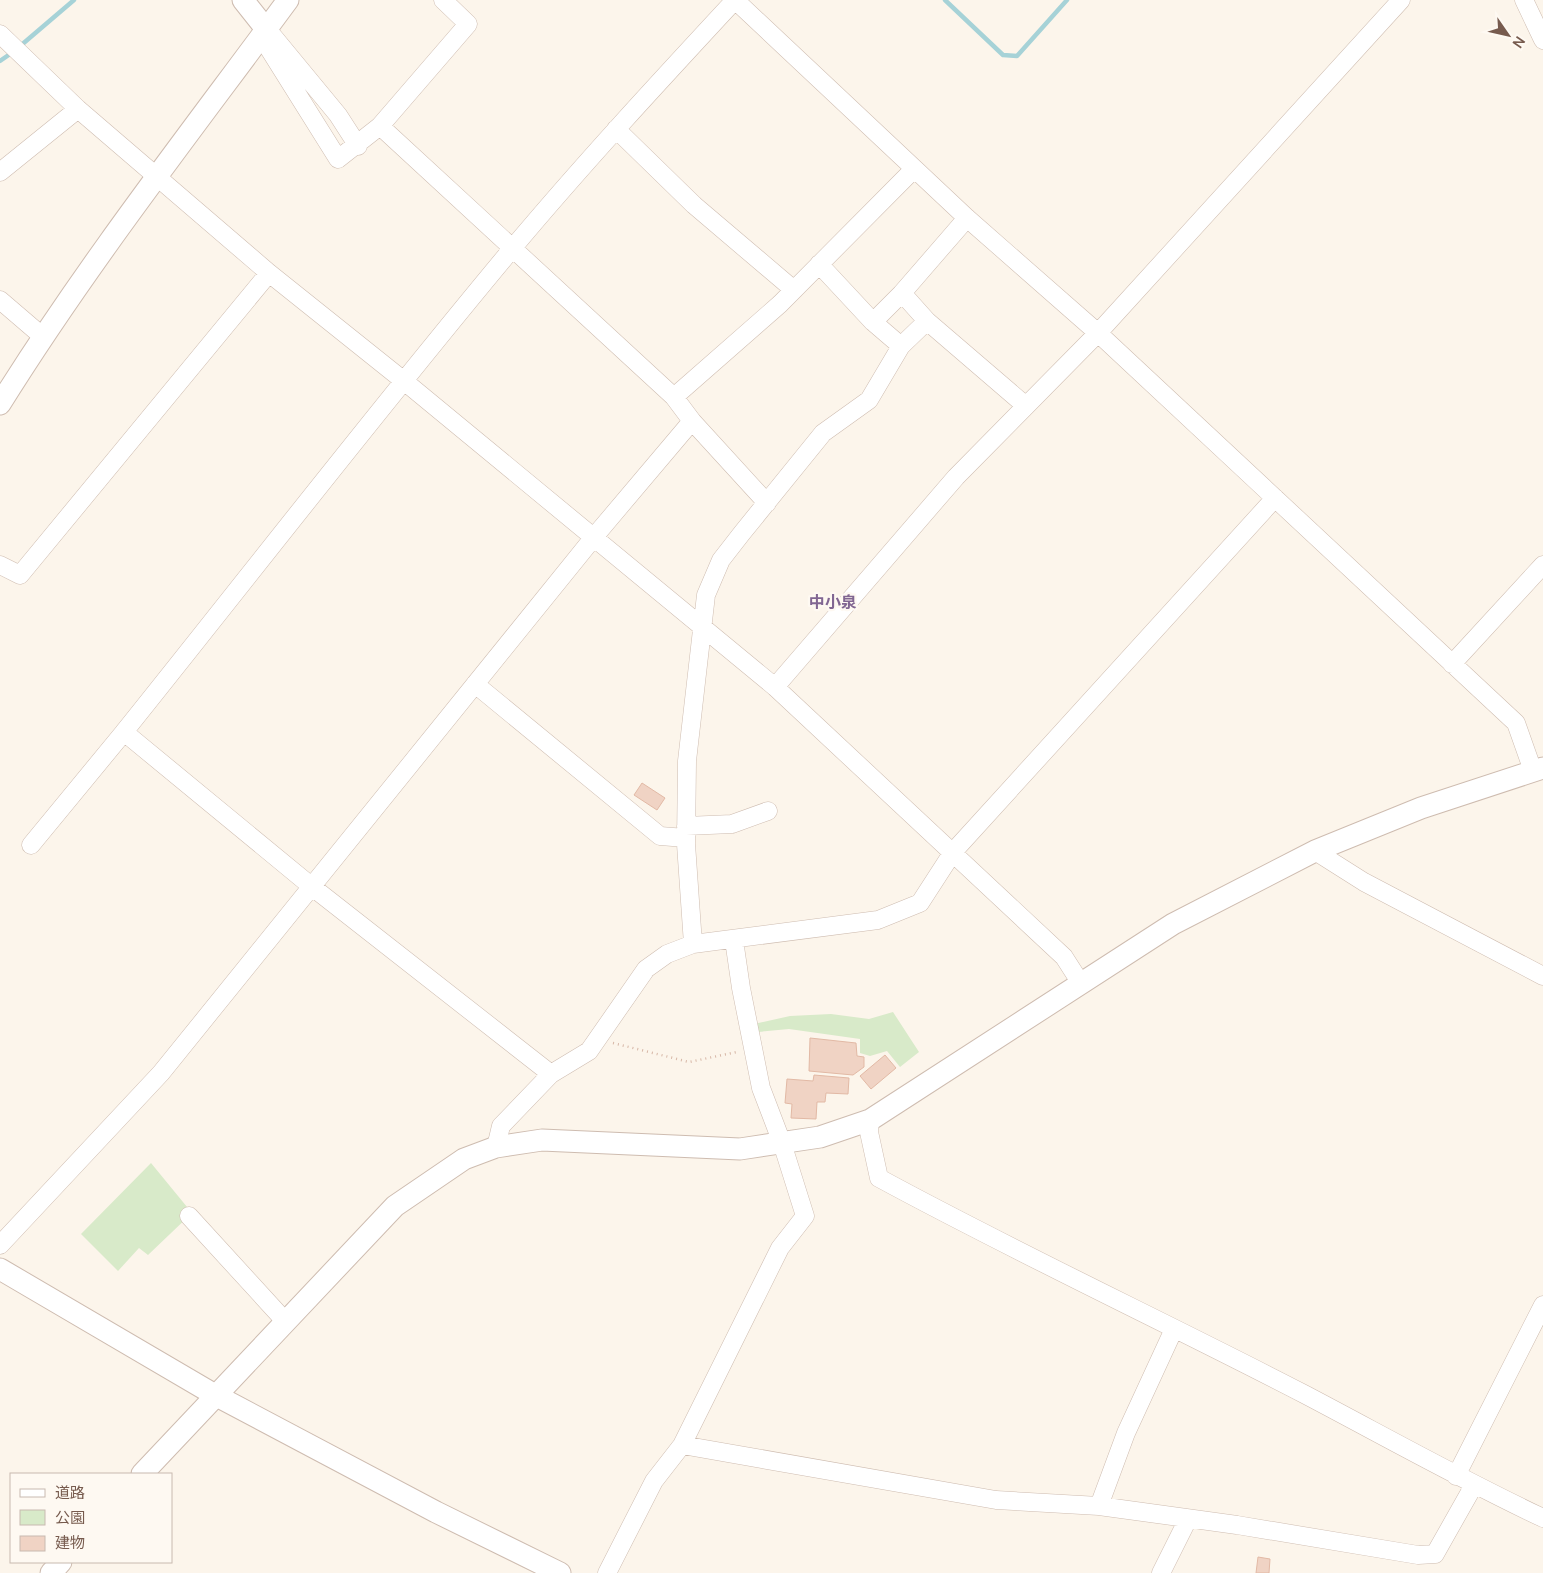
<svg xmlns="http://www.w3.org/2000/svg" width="1543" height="1573" font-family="Manrope,'Noto Sans JP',sans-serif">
  <rect width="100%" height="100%" fill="#fcf5eb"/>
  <!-- green -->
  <path fill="#d8eac9" d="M893,1012l26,40 -19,15 -13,-16 -17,5 -10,-3v-14l-71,-10 -31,3 -4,-8 36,-8 41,-2 38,5z
    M151,1163l41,50 -44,42 -9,-7 -21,23 -37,-37z"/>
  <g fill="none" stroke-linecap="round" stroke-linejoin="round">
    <!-- stream -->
    <path stroke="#a6d2d7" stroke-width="4.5" d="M945,0l58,55 14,1 50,-56
      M19,47l55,-47
      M0,61l13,-9"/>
  </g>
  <!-- building -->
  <path fill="#f0d3c4" stroke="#e2b9a5" d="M642,783l23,15 -8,12 -23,-15z
    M810,1038l46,5 1,13 7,1v10l-11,8 -44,-4z
    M885,1055l11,13 -25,21 -11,-13z
    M814,1075l35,3 -1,16 -22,-1 -1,9h-8l-1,17 -25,-1 1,-14 -7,-1 2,-24 26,2z
    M1258,1557l12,2 -1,14h-13z"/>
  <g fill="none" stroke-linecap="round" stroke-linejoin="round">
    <!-- minor casing -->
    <g stroke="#cebcb0" stroke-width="19">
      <path id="minor" d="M735,0l232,218 131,115 418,390 17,48
        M1524,0l19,40
        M0,34l78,75 191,164 135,108 371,306 289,270 16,25
        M272,35l66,80 20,31
        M261,36l77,123 42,-33 88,-102 -25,-24
        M380,126l294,271
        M616,129l78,76 100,85
        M0,172l78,-63
        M819,264l54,58
        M0,300l42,36
        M927,321l99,85
        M901,346l-28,-24 29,-29
        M692,421l75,82
        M0,565l20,10 249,-302
        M1452,664l91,-99
        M475,684l185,152 26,2
        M775,687l181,-210 142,-144 303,-333
        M686,826l46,-2 36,-13
        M31,845l93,-113
        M1315,851l49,31 179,94
        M693,944l-7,-100 1,-83 19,-166 15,-35 21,-27 81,-100 46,-33 32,-54 26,-25 -25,-28 65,-75
        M551,1074l-240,-188 -187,-154c129,-161 255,-324 387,-482 72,-86 148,-168 224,-250
        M870,1120l-1,12 10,46c140,76 284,143 425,216 80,42 158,86 239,124
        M496,1147l5,-21 50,-52 38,-23 57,-82 21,-15 26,-10 185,-24 42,-17 33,-51 322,-354
        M189,1216l96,105
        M0,1245l161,-172 433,-536 98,-116 -18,-24 106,-93 134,-135
        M682,1445l314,55 103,6 138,19 181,30 17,-1 39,-69
        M1456,1476l87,-171
        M1099,1506l27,-73 48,-104
        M607,1573l47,-92 28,-36 98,-197 25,-32 -23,-73 -21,-55 -20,-100 -7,-48
        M1161,1573l27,-54"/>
    </g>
    <!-- tertiary casing -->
    <g stroke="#cebcb0" stroke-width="23">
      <path id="tertiary" d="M243,0l23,29
        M0,404c88,-141 190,-271 288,-404
        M0,1269l215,126 221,117 124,61
        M142,1474l253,-268 69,-47 32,-12 46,-7 198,9 80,-12 50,-17 303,-196 142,-73 106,-43 122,-40
        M51,1573l10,-11"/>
    </g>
    <!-- path -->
    <path stroke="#d6b6a6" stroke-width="2.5" stroke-dasharray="1 4" stroke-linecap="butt" d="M613,1043l76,19 48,-10"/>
    <!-- minor -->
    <use href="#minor" stroke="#fff" stroke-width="18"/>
    <!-- tertiary -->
    <use href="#tertiary" stroke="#fff" stroke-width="21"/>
  </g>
  <g text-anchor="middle" stroke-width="4.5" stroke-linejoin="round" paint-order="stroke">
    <!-- neighbourhood labels -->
    <g font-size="16" font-weight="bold" fill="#816692" stroke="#fef9f2">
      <text x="833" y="608">中小泉</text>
    </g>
  </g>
  <!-- legend -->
  <rect x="10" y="1473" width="162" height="90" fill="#fef9f2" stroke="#c8bab0"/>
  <rect x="20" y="1489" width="25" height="8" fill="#ffffff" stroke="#c8bab0"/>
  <text x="55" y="1498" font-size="15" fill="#775b4e">道路</text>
  <rect x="20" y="1510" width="25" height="15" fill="#d8eac9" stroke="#c8bab0"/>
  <text x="55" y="1523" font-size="15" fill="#775b4e">公園</text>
  <rect x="20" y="1536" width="25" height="15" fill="#f0d3c4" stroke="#c8bab0"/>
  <text x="55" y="1548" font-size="15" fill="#775b4e">建物</text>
  <!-- north arrow -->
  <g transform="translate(1508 35) rotate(124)" stroke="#fef9f2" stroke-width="4" paint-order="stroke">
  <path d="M0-4L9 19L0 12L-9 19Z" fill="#775b4e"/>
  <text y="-8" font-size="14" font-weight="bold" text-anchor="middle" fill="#775b4e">N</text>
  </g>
</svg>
